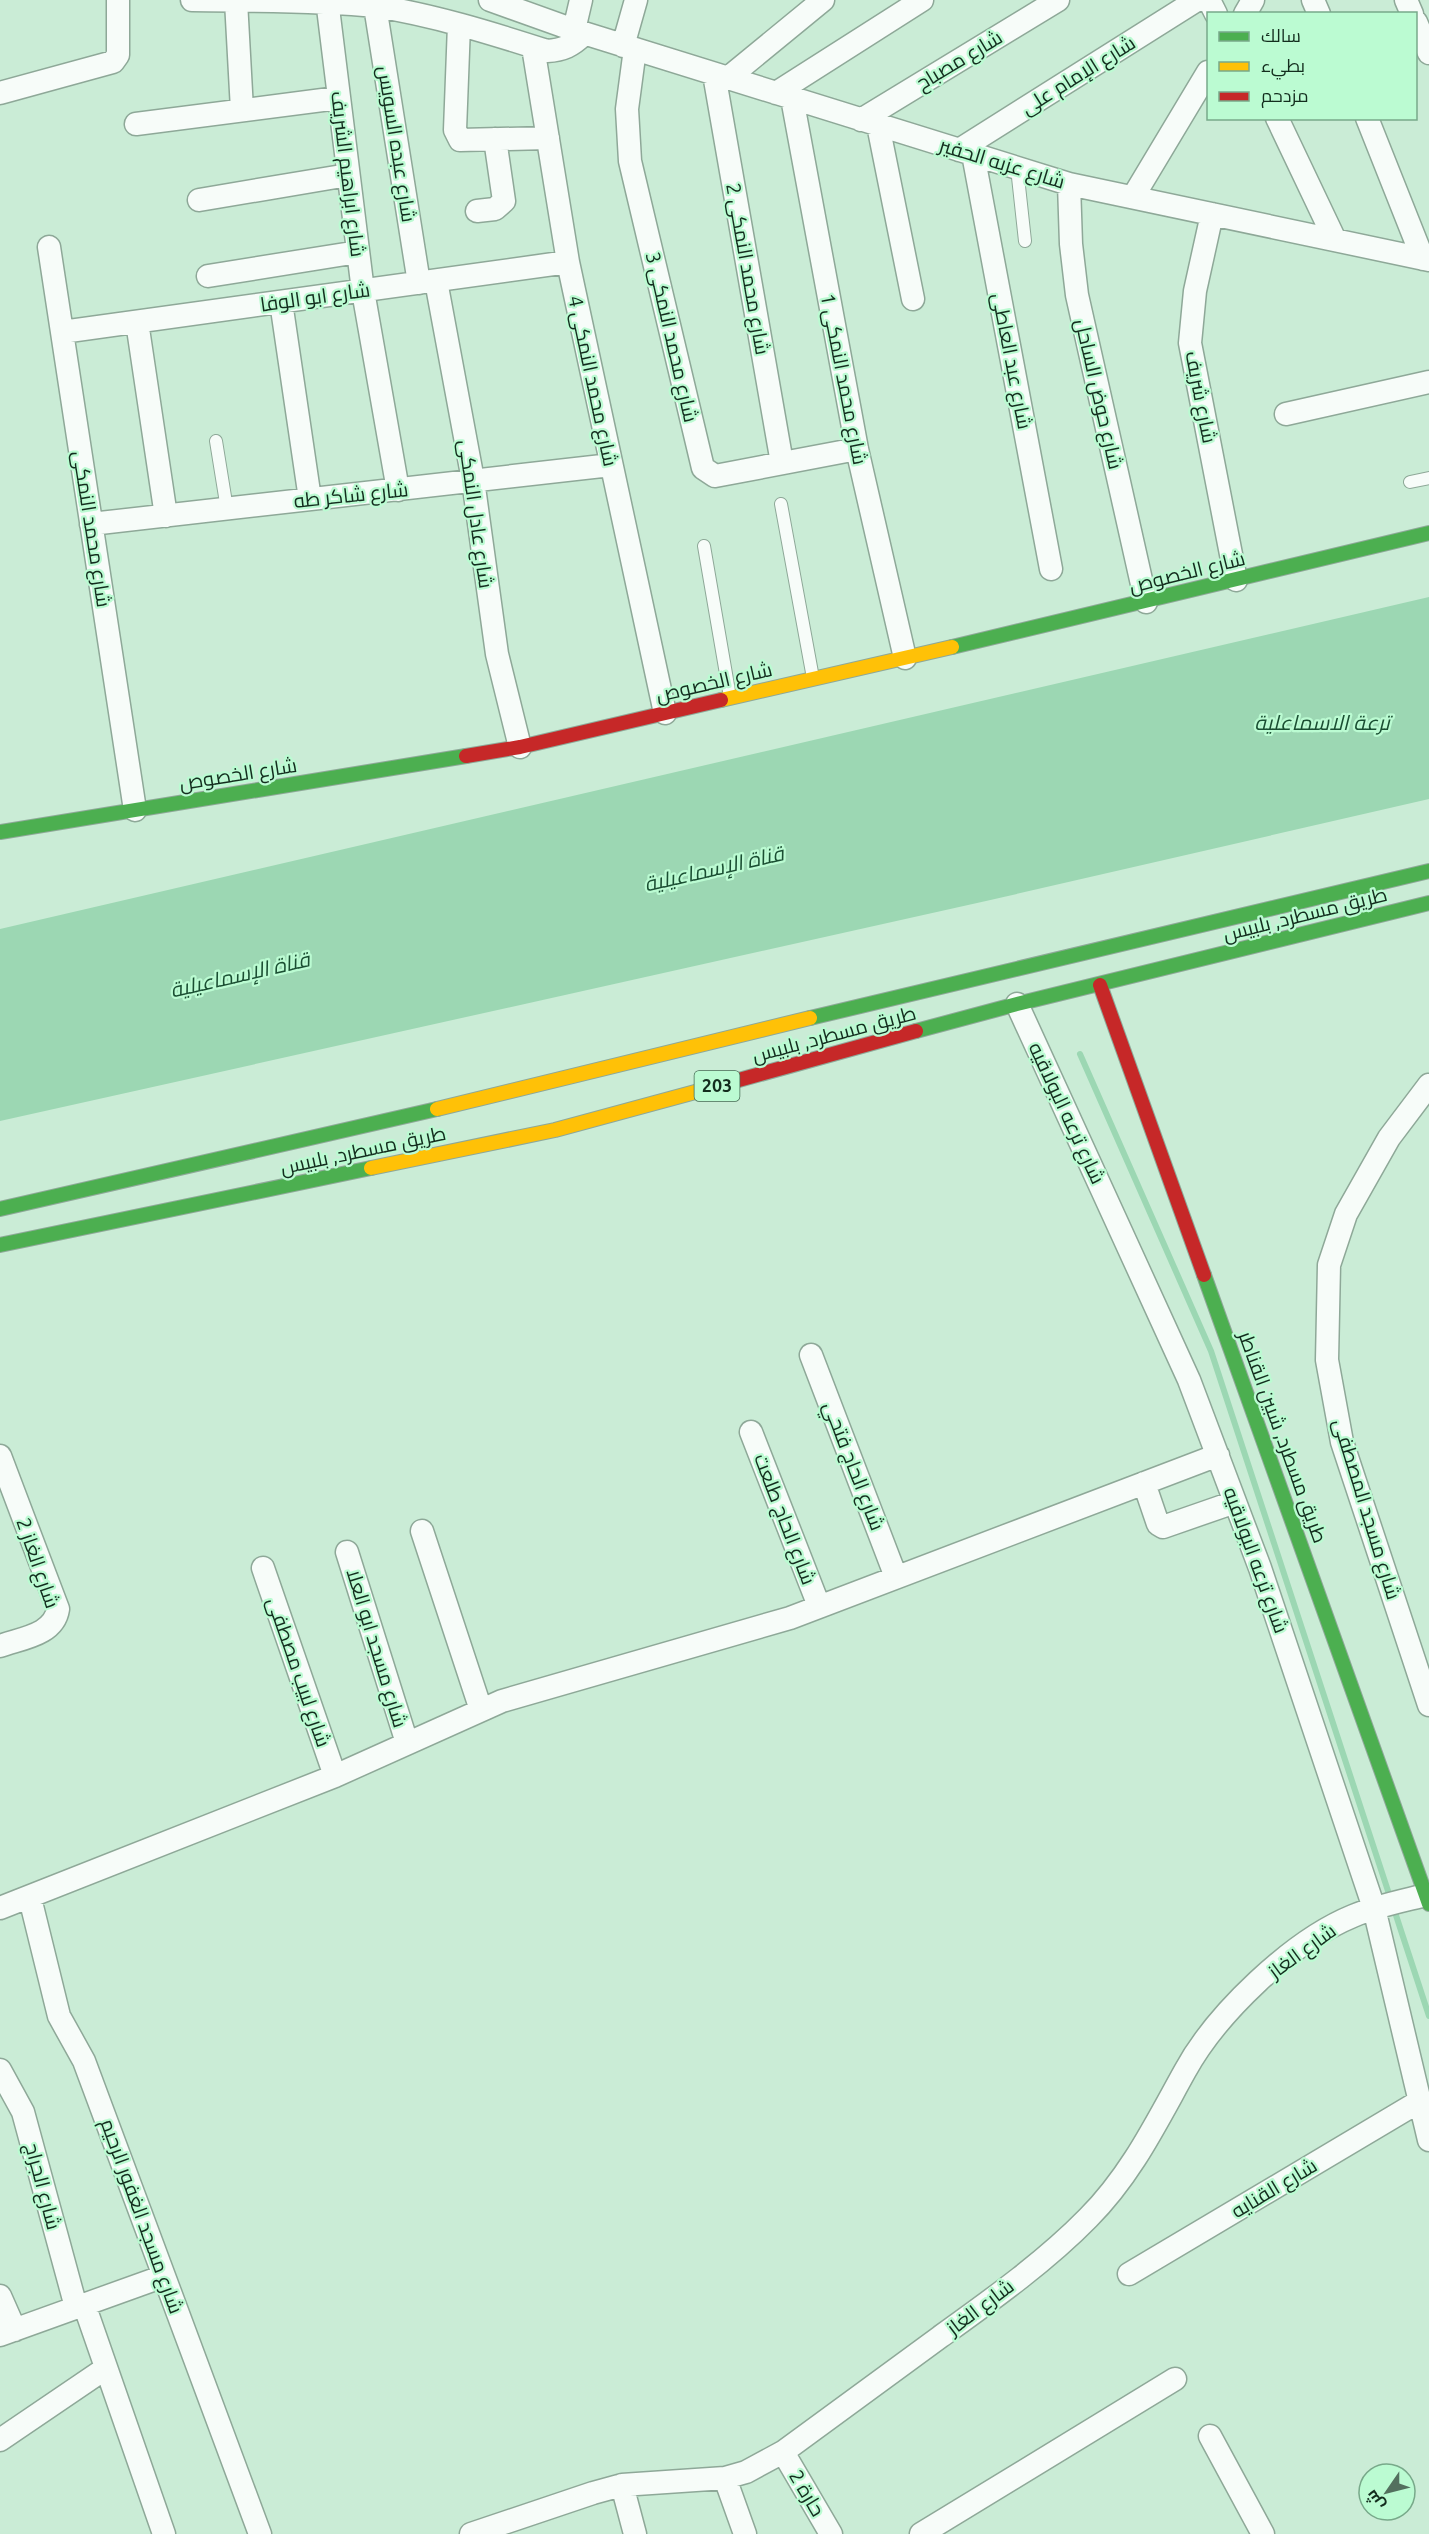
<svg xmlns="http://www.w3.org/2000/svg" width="1429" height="2534" font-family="Ubuntu,Cairo,sans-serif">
  <rect width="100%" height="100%" fill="#caecd6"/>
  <!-- water -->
  <path fill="#9cd7b3" d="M1429,597v202l-443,102 -986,220v-192z"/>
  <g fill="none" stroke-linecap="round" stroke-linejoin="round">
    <!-- stream -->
    <path stroke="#9cd7b3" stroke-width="6" d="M1080,1054l131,297 218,665"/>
    <!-- lane casing -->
    <g stroke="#8ea898" stroke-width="14">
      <path id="lane" d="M1017,168l8,73
        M216,441l11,68
        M1410,482l19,-4
        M781,504l32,174
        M704,546l26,151"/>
    </g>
    <!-- street casing -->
    <g stroke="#8ea898" stroke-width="25">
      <path id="street" d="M192,0c60,1 123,0 183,6 58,9 116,27 172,45 16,-1 25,-5 37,-17
        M327,0l36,291 35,199
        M490,0l84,30 495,154 360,76
        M1209,0l7,14
        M1313,0l6,14
        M1406,0l6,14
        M236,1l6,109
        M375,6l44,277
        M1245,14l8,-14
        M1416,22l13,31
        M459,25l-4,105 5,10 88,-2
        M574,30l7,-30
        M623,46l13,-46
        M533,47l35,215 97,451
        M635,49l-8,60 3,52 73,307 12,8 142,-27
        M714,74l68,389
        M728,78l95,-78
        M0,93l113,-31 5,-7v-55
        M776,93l146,-93
        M792,98l65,351 48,209
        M1277,118l58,122
        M1367,118l56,141
        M861,120l197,-120
        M136,124l202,-26
        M878,125l35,174
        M959,150l238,-150
        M973,154l78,415
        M1069,184l2,60 6,51 69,307
        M1133,197l75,-125
        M199,200l149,-25
        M477,211l18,-2 9,-8 -9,-62
        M1212,214l-17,77 -5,52 46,237
        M49,247l86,563
        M208,276l150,-24
        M436,281l37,199 24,174 23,93
        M281,302l29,197
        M137,322l29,194
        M62,332l506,-70
        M1286,414l143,-32
        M91,524l520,-59
        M1017,1004l172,376 71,188 114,340 55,232
        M1429,1085l-40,53 -43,76 -17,51 -2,95 15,82 87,263
        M811,1355l85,222
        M751,1432l68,174
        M0,1456l58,153c-4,26 -36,29 -58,37
        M1144,1483l14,41 5,3 72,-25
        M422,1531l59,179
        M347,1552l60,191
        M263,1568l72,208
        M30,1898l29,118 25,45 176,473
        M0,1908l335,-132 167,-75 288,-83 428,-163
        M0,2070l23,42 53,195
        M1129,2274l291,-173
        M0,2296l15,34
        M84,2304l80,230
        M0,2335l164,-59
        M1210,2436l53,98
        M0,2440l106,-72
        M783,2452l48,82
        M725,2478l20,56
        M622,2485l13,49
        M471,2534l122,-41 29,-8 103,-7 21,-6 37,-20c52,-38 104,-76 157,-115 50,-36 105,-75 148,-119 43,-43 68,-95 97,-147 31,-57 107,-130 168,-155 23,-10 49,-15 73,-21
        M921,2534l254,-155"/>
    </g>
    <!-- fast casing -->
    <g stroke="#8ea898" stroke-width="16">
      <path id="fast" d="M952,647l477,-114
        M0,832l466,-76
        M810,1018l619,-147
        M916,1031l101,-27 412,-101
        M0,1209l437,-100
        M0,1245l371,-77
        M1204,1275l225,629"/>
    </g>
    <!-- slow casing -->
    <g stroke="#8ea898" stroke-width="16">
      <path id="slow" d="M721,700l231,-53
        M437,1109l373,-91
        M371,1168l184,-38 155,-42"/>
    </g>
    <!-- jam casing -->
    <g stroke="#8ea898" stroke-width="16">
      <path id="jam" d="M466,756l54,-9 201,-47
        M1100,985l104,290
        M710,1088l206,-57"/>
    </g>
    <!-- lane -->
    <use href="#lane" stroke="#f7fcf9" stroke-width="12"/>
    <!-- street -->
    <use href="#street" stroke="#f7fcf9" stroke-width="22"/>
    <!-- fast -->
    <use href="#fast" stroke="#4caf50" stroke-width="14"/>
    <!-- slow -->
    <use href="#slow" stroke="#ffc107" stroke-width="14"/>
    <!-- jam -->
    <use href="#jam" stroke="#c62828" stroke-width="14"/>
  </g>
  <g text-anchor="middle" stroke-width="4.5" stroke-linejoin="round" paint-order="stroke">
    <!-- shield labels -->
    <rect fill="#bbfbd2" stroke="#456b54" stroke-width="1.5" x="694.5" y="1071" width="45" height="30" rx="4.5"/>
    <g font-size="18" font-weight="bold" fill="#132d1e">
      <text x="717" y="1092">203</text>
    </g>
    <!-- street labels -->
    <g font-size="20" fill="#132d1e" stroke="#bbfbd2">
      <text transform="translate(959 60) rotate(-31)" y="7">شارع مصباح</text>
      <text transform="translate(1078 75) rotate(-32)" y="7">شارع الإمام على</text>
      <text transform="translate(397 144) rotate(81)" y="7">شارع عبده السويس</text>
      <text transform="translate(1002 163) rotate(17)" y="7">شارع عزبه الحفير</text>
      <text transform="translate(348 174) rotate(83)" y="7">شارع ابراهيم الشريف</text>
      <text transform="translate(748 269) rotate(80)" y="7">شارع محمد النمكى 2</text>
      <text transform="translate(315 297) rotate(-8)" y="7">شارع ابو الوفا</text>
      <text transform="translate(672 337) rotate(77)" y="7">شارع محمد النمكى 3</text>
      <text transform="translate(1012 361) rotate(79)" y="7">شارع عبد العاطى</text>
      <text transform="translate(844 379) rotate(79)" y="7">شارع محمد النمكى 1</text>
      <text transform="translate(593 381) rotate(78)" y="7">شارع محمد النمكى 4</text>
      <text transform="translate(1099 394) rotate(77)" y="7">شارع حوض الساحل</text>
      <text transform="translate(1201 397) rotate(79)" y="7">شارع شريف</text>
      <text transform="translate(351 495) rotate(-6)" y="7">شارع شاكر طه</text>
      <text transform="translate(476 514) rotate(82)" y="7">شارع عادل النمكى</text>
      <text transform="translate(92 529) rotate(81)" y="7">شارع محمد النمكى</text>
      <text transform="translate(1187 572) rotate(-14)" y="7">شارع الخصوص</text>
      <text transform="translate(714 682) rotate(-13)" y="7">شارع الخصوص</text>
      <text transform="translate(238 774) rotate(-9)" y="7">شارع الخصوص</text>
      <text transform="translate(1305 914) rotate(-14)" y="7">طريق مسطرد, بلبيس</text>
      <text transform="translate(834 1034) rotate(-15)" y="7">طريق مسطرد, بلبيس</text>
      <text transform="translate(1067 1113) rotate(65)" y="7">شارع ترعه البولاقيه</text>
      <text transform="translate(363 1150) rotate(-12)" y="7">طريق مسطرد, بلبيس</text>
      <text transform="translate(1283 1437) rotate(70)" y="7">طريق مسطرد, شبين القناطر</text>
      <text transform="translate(854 1466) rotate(69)" y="7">شارع الحاج فتحي</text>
      <text transform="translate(1367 1509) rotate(73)" y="7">شارع مسجد المصطفى</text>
      <text transform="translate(785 1519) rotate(69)" y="7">شارع الحاج طلعت</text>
      <text transform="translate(1256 1560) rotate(70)" y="7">شارع ترعه البولاقيه</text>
      <text transform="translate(38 1563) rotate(71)" y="7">شارع الغاز 2</text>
      <text transform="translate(377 1648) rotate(73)" y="7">شارع مسجد ابو العلا</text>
      <text transform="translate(299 1672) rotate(71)" y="7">شارع لبيب مصطفى</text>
      <text transform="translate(1302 1951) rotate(-36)" y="7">شارع الغاز</text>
      <text transform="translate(43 2186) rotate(75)" y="7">شارع الجراج</text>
      <text transform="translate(1274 2188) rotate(-31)" y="7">شارع القنايه</text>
      <text transform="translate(142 2216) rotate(70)" y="7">شارع مسجد الغفور الرحيم</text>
      <text transform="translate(980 2307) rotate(-37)" y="7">شارع الغاز</text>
      <text transform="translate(807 2493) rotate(59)" y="7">حارة 2</text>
    </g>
    <!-- water labels -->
    <g font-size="21" font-style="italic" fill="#1a4e32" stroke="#bbfbd2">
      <text x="1322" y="730">ترعة الاسماعلية</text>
      <text transform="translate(714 869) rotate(-13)" y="7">قناة الإسماعيلية</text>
      <text transform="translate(240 975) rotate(-13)" y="7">قناة الإسماعيلية</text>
    </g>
  </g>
  <!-- legend -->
  <rect x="1207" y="12" width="210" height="108" fill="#bbfbd2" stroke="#78a98a" stroke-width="1.5"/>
  <rect x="1219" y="32" width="30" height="9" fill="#4caf50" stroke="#78a98a" stroke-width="1.5"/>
  <text x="1261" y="42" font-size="18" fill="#132d1e">سالك</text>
  <rect x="1219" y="62" width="30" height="9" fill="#ffc107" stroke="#78a98a" stroke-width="1.5"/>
  <text x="1261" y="72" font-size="18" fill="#132d1e">بطيء</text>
  <rect x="1219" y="92" width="30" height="9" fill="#c62828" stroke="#78a98a" stroke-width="1.5"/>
  <text x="1261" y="102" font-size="18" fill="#132d1e">مزدحم</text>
  <!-- north arrow -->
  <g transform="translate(1387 2492) rotate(235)"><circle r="28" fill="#bbfbd2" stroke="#78a98a" stroke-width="1.5"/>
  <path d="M0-4.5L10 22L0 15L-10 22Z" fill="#53705e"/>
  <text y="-9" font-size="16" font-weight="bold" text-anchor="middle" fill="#132d1e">ش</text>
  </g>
</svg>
